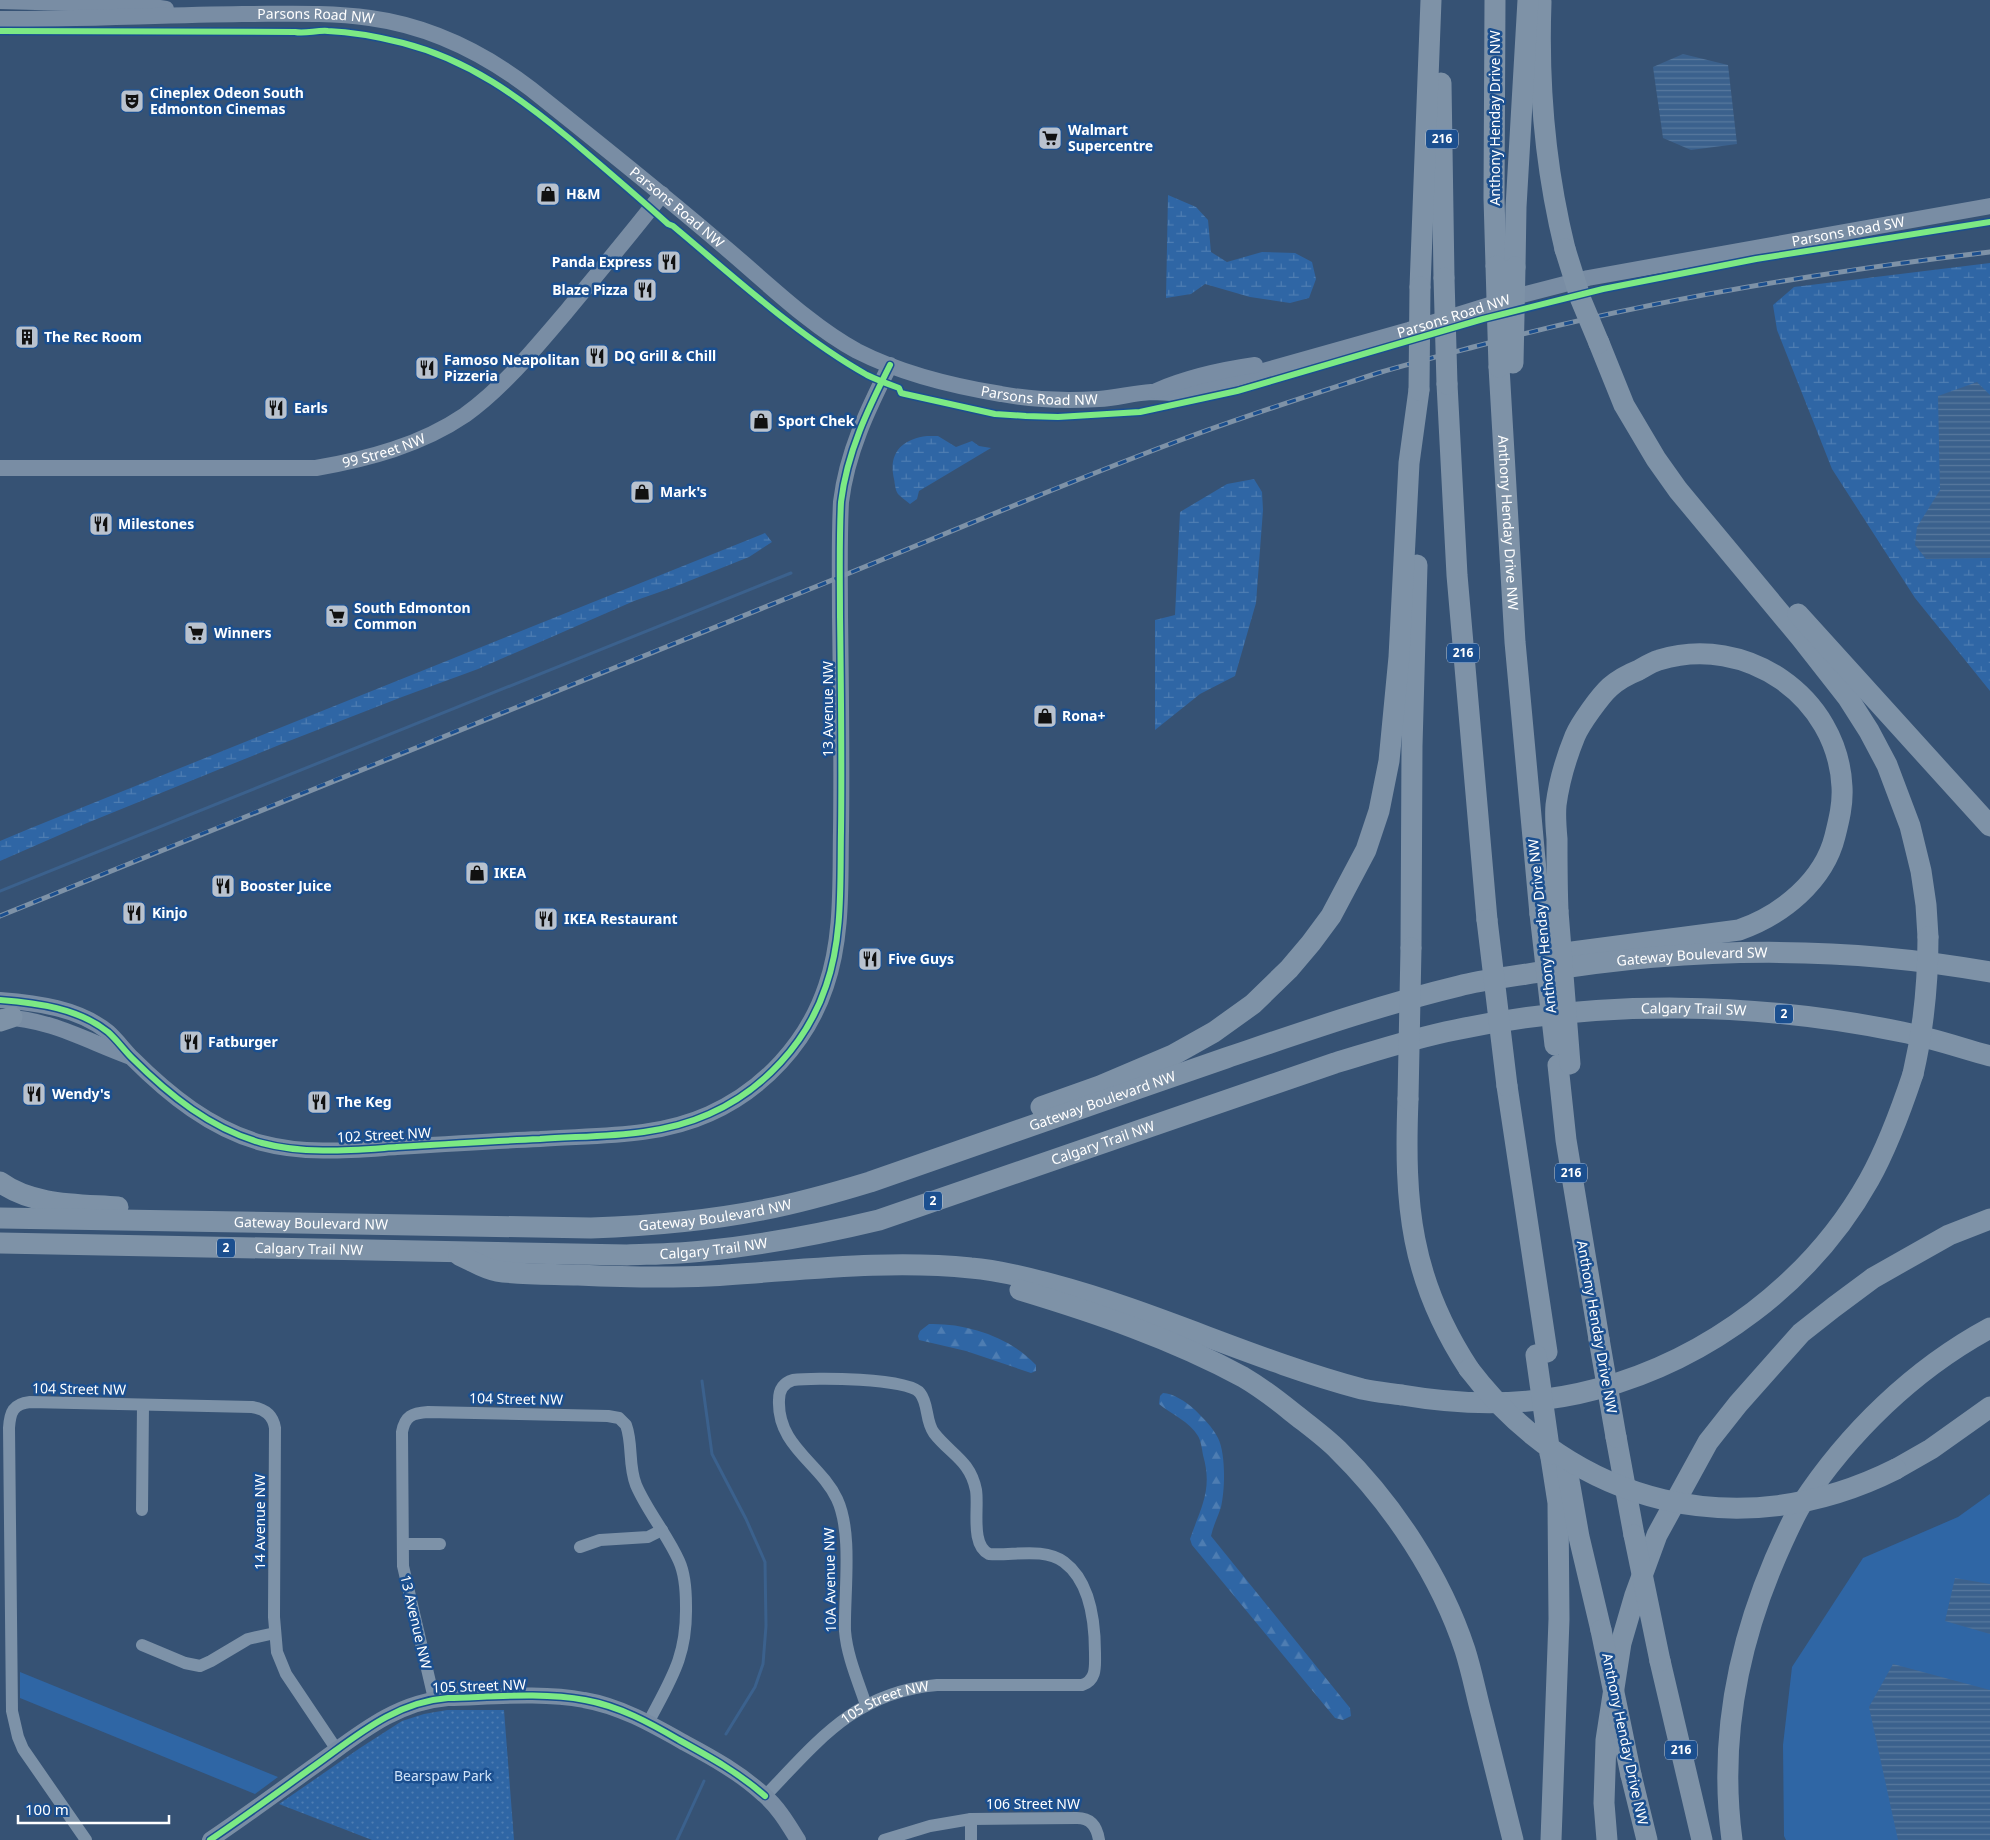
<svg xmlns="http://www.w3.org/2000/svg" width="1990" height="1840" font-family="'Noto Sans',sans-serif">
  <defs>
    <pattern id="forest-firs" width="22" height="20" patternUnits="userSpaceOnUse" patternTransform="scale(1.25)"><rect width="22" height="20" fill="#2f66a5"/><path d="M5 1l3.5 6h-7zM16 11l3.5 6h-7z" fill="#4e7db2"/></pattern>
    <pattern id="wetland-marsh" width="20" height="14" patternUnits="userSpaceOnUse" patternTransform="scale(1.25)"><rect width="20" height="14" fill="#2f66a5"/><path d="M1 5h8M5 5V1M11 12h8M15 12V8" fill="none" stroke="#4e7db2"/></pattern>
    <pattern id="park-dots" width="8" height="8" patternUnits="userSpaceOnUse" patternTransform="scale(1.25)"><rect width="8" height="8" fill="#2f66a5"/><path d="M2 2h.1M6 6h.1" fill="none" stroke="#4e7db2" stroke-width="1.8" stroke-linecap="round"/></pattern>
    <pattern id="water-rules" width="6" height="5" patternUnits="userSpaceOnUse" patternTransform="scale(1.25)"><rect width="6" height="5" fill="#3b618d"/><path d="M0 2.5h6" fill="none" stroke="#58799e"/></pattern>
  </defs>
  <rect width="100%" height="100%" fill="#365274"/>
  <!-- grass -->
  <path fill="#2f66a5" d="M1990,1494v346h-204l-2,-4 -1,-91 9,-78 71,-109 95,-41z
    M20,1672l258,105 -23,17 -235,-96z"/>
  <!-- forest -->
  <path fill="url(#forest-firs)" d="M929,1324c38,-1 81,13 107,41v6l-5,2 -65,-22 -47,-11 -1,-4 2,-5z
    M1163,1393c10,0 23,9 31,16 9,9 18,17 24,29 8,16 7,52 3,69 -3,10 -8,19 -10,29l139,172 1,8 -8,4 -8,-2 -143,-173 -2,-6c11,-32 23,-49 13,-84 -1,-6 -2,-14 -5,-19 -8,-14 -27,-22 -39,-32l1,-8z"/>
  <!-- wetland -->
  <path fill="url(#wetland-marsh)" d="M1168,195l28,12 12,13 3,32 16,10 35,-10 33,1 17,9 4,17 -7,19 -19,5 -40,-6 -45,-13 -14,10 -25,4z
    M1990,263v428l-75,-93 -83,-129 -55,-139 -4,-25 21,-18z
    M927,436h11l18,11 16,-6 7,5 12,2 -72,43 -2,8 -7,5c-4,-3 -9,-7 -12,-10 -3,-4 -3,-11 -4,-15 -6,-26 8,-40 33,-43z
    M1254,479l8,13 1,18 -7,93 -21,73 -35,18 -45,36v-110l20,-5 5,-103 47,-28z
    M765,533l7,9 -23,15 -75,30 -40,14 -156,68 -76,28 -113,44 -202,82 -87,38v-20l31,-13z"/>
  <!-- park -->
  <path fill="url(#park-dots)" d="M447,1710h57l10,130h-142l-93,-36 81,-56 42,-27 22,-7z"/>
  <!-- water -->
  <path fill="url(#water-rules)" d="M1683,54l45,11 9,79 -46,6 -28,-12 -10,-71z
    M1977,382l13,13v163l-64,1 -11,-14 2,-18 23,-37 -2,-94z
    M1955,1578l35,6v50l-45,-13z
    M1893,1664l97,26v150h-92l-29,-133z"/>
  <g fill="none" stroke-linecap="round" stroke-linejoin="round">
    <!-- stream -->
    <path stroke="#3b618d" stroke-width="3" d="M0,891l791,-318
      M702,1381l10,73 34,65 19,43 1,64 -3,38 -8,23 -29,47
      M677,1840l27,-59"/>
    <!-- street -->
    <g stroke="#7d92a8" stroke-width="12">
      <path d="M142,1510l1,-105"/>
      <path d="M403,1544h37"/>
      <path d="M580,1547l20,-7 48,-3 14,-7"/>
      <path d="M142,1645l43,18 15,3 11,-5 37,-22 27,-6"/>
      <path d="M434,1699l-31,-133 -1,-134c3,-16 10,-19 26,-20l180,4 11,2 7,7c7,19 2,40 10,60 11,26 31,49 43,76 6,13 7,30 7,45 1,51 -15,73 -38,117"/>
      <path id="s1" d="M765,1796c53,-55 90,-104 172,-111h145c15,-5 13,-19 13,-32 0,-30 -4,-71 -31,-91 -20,-15 -52,-6 -75,-8 -19,-9 -10,-46 -13,-64 -6,-30 -26,-36 -42,-57 -9,-12 -5,-29 -14,-40 -11,-15 -107,-16 -127,-13 -10,3 -14,10 -14,20 -2,46 41,63 58,99 16,34 7,94 8,132 2,25 13,50 21,74"/>
      <path d="M971,1819v21"/>
      <path d="M86,1840l-63,-91 -5,-12 -6,-26 -3,-283c1,-16 4,-24 21,-26l222,5c13,2 21,8 23,21l-1,189 3,35 9,22 51,76"/>
      <path d="M884,1840l46,-14 41,-7 106,-1c14,0 20,9 22,22"/>
    </g>
    <!-- secondary -->
    <g stroke="#798da4" stroke-width="16">
      <path d="M0,1l142,4 24,4"/>
      <path id="s2" d="M0,19c81,0 161,-4 242,-5 43,0 86,-2 128,4 59,8 114,35 161,71 64,51 128,102 190,155 42,35 88,81 136,107 45,23 95,35 144,43 32,6 65,7 98,5 17,-1 35,-6 52,-7 10,0 20,1 30,2l228,-64 113,-35 66,-17 402,-72"/>
      <path d="M1156,391c32,-14 64,-21 99,-26"/>
      <path id="s3" d="M0,468h316c52,-9 105,-23 149,-53 39,-28 70,-67 101,-103 32,-39 65,-78 96,-118"/>
      <path d="M0,1000c37,3 78,8 108,32 9,8 16,18 24,26 37,37 79,71 130,85 44,12 91,7 135,4 48,-3 96,-6 143,-8 57,-4 116,-1 169,-25 54,-24 98,-71 117,-128 17,-49 14,-103 15,-155 1,-72 0,-143 -1,-215 0,-38 -1,-76 1,-114 6,-50 27,-93 49,-137"/>
      <path d="M2,1017c47,2 83,23 126,39"/>
      <path d="M210,1840c34,-23 67,-47 100,-71 43,-30 83,-67 138,-71 43,-1 94,-6 136,2 36,6 69,25 101,43 28,15 55,30 79,52 14,12 24,29 34,45"/>
    </g>
    <!-- highway -->
    <g stroke="#7e92a7" stroke-width="21">
      <path d="M1495,0l-1,198 2,68"/>
      <path d="M1541,2c-3,83 4,166 24,247"/>
      <path d="M1441,83l3,195"/>
      <path d="M1515,267l1,-60 12,-207"/>
      <path d="M1420,287l11,-287"/>
      <path d="M1599,343l25,62 32,54 22,31 123,148 47,60 21,33 18,34 23,61 11,45 5,34 2,32"/>
      <path id="s4" d="M1499,367l16,275 25,272"/>
      <path d="M1447,384l10,191 30,345"/>
      <path d="M1798,614l192,212"/>
      <path d="M1411,948l1,-202 5,-181"/>
      <path d="M1557,954l182,-24c43,-15 85,-49 96,-94 4,-16 8,-32 7,-49 -4,-90 -96,-154 -183,-127 -7,2 -13,6 -20,10 -10,4 -21,10 -29,17 -10,9 -30,37 -35,49 -9,22 -16,46 -19,69 -1,11 0,23 1,34 0,24 0,48 1,72"/>
      <path d="M0,1021l12,-4"/>
      <path d="M1558,1065l8,75 33,199"/>
      <path d="M1507,1086l40,266"/>
      <path d="M1408,1099c-4,105 2,180 61,270"/>
      <path d="M1041,1107l59,-21 73,-31 41,-23 39,-28 36,-35 22,-26 20,-27 35,-66 13,-39 10,-50 10,-104 10,-194 10,-73"/>
      <path d="M0,1182c33,24 79,22 118,25"/>
      <path id="s5" d="M0,1218l591,10c57,-2 115,-7 171,-18 37,-7 72,-17 108,-28 118,-41 237,-83 356,-124 77,-26 154,-53 233,-72 27,-7 53,-9 80,-14 149,-25 302,-27 451,0"/>
      <path id="s6" d="M0,1243l627,12c25,-1 51,-1 76,-4 60,-6 118,-17 176,-31l456,-157c40,-12 79,-25 120,-33 147,-31 301,-28 447,2 30,6 59,16 88,24"/>
      <path d="M459,1255c12,5 25,14 38,16 25,4 55,3 81,4 44,2 88,3 131,1 87,-5 175,-17 262,-8 27,2 54,9 80,16 106,28 205,77 311,105 13,3 26,4 40,6 64,11 132,11 195,-6 112,-30 215,-107 272,-209 19,-34 32,-70 44,-106"/>
      <path d="M1020,1290c76,23 153,49 223,87 17,10 33,22 49,35 15,12 32,24 46,38 55,54 103,127 127,200 7,22 11,44 17,66 10,41 21,83 31,124"/>
      <path d="M1616,1437l18,98"/>
      <path d="M1551,1458l7,45 1,116 -8,221"/>
      <path d="M1567,1469l12,68 22,93"/>
      <path d="M1896,1469l35,-20 59,-42"/>
      <path d="M1660,1661l42,179"/>
      <path d="M1631,1775l16,65"/>
      <path d="M1607,1840l-3,-37 2,-63 15,-97 14,-48 22,-60 51,-93 30,-38 63,-71 33,-26 39,-29 76,-43 41,-16"/>
      <path d="M1732,1840c-13,-98 4,-190 43,-281 8,-18 16,-37 26,-54 47,-72 113,-136 189,-177"/>
    </g>
    <!-- rail casing -->
    <g stroke="#7e92a7" stroke-width="5">
      <path id="rail" d="M0,916c261,-107 523,-212 785,-317 131,-52 261,-109 393,-158 66,-25 133,-46 200,-68 44,-13 89,-24 133,-36 158,-40 318,-66 479,-85"/>
    </g>
    <!-- rail -->
    <use href="#rail" stroke="#1b4f8f" stroke-width="3" stroke-dasharray="9" stroke-linecap="butt"/>
    <!-- highway-bridge -->
    <path stroke="#7e92a7" stroke-width="21" d="M1565,249l16,51 18,43
      M1496,266l3,101
      M1444,278l3,106
      M1513,363l2,-96
      M1419,390l1,-103
      M1558,911l12,153
      M1540,914l15,131
      M1487,920l20,166
      M1913,1074c11,-47 15,-89 15,-137
      M1408,1099l3,-151
      M1599,1339l17,98
      M1536,1355l14,99
      M1469,1369c104,137 272,178 427,100
      M1634,1535l26,126
      M1601,1630l30,145"/>
    <!-- cycleway casing -->
    <g stroke="#1b4f8f" stroke-width="9">
      <path id="cycleway" d="M0,31l295,1c10,2 22,-2 33,-1 25,1 51,6 75,12 66,17 116,54 167,96 33,28 66,56 98,85l5,2c60,50 126,111 194,149 10,5 21,9 32,13l2,5 4,1 90,20 31,2 32,1 82,-5 97,-21 246,-72 120,-30 153,-30 234,-37
        M0,1000c37,3 78,8 108,32 9,8 16,18 24,26 37,37 79,71 130,85 44,12 91,7 135,4 48,-3 96,-6 143,-8 57,-4 116,-1 169,-25 54,-24 98,-71 117,-128 17,-49 14,-103 15,-155 1,-72 0,-143 -1,-215 0,-38 -1,-76 1,-114 6,-50 27,-93 49,-137
        M210,1840c34,-23 67,-47 100,-71 43,-30 83,-67 138,-71 43,-1 95,-6 137,2 34,6 65,23 94,40 31,17 60,33 86,56"/>
    </g>
    <!-- cycleway -->
    <use href="#cycleway" stroke="#7ce984" stroke-width="6"/>
  </g>
  <!-- icons -->
  <defs>
    <g id="theatre-square" transform="scale(1.25)"><rect x="-9" y="-9" width="18" height="18" rx="4" fill="#b9c2ce" stroke="#1b4f8f"/><path d="M-5-5.5Q0-4 5-5.5V0Q5 5 0 6Q-5 5-5 0ZM-3.3-2.5H-1v1.5H-3.3ZM1-2.5H3.3v1.5H1ZM-2.8 1Q0 5.5 2.8 1Z" fill="#111"/></g>
    <g id="supermarket-square" transform="scale(1.25)"><rect x="-9" y="-9" width="18" height="18" rx="4" fill="#b9c2ce" stroke="#1b4f8f"/><path d="M-6-5.5h2.5l.6 2H6L4.5 2H-2.5L-4.4-4H-6ZM-1.5 3.2a1.3 1.3 0 1 0 .1 0ZM3 3.2a1.3 1.3 0 1 0 .1 0Z" fill="#111"/></g>
    <g id="shop-square" transform="scale(1.25)"><rect x="-9" y="-9" width="18" height="18" rx="4" fill="#b9c2ce" stroke="#1b4f8f"/><path d="M-5-2.5h2.3a2.7 3.5 0 0 1 5.4 0H5L5.5 6h-11ZM-1.5-2.5h3a1.5 2.3 0 0 0-3 0Z" fill="#111"/></g>
    <g id="restaurant-square" transform="scale(1.25)"><rect x="-9" y="-9" width="18" height="18" rx="4" fill="#b9c2ce" stroke="#1b4f8f"/><path d="M-5-6h1v4h1v-4h1v4h1v-4h1v5L-1.5 .5V6h-2V.5L-5-1ZM5-6V6H3V1.5H1.5Q1.5-4 5-6Z" fill="#111"/></g>
    <g id="building-square" transform="scale(1.25)"><rect x="-9" y="-9" width="18" height="18" rx="4" fill="#b9c2ce" stroke="#1b4f8f"/><path d="M-4-6H4V6H1V3H-1V6H-4ZM-2.5-4.3h1.7v1.8h-1.7ZM.8-4.3h1.7v1.8H.8ZM-2.5-1h1.7V.8h-1.7ZM.8-1h1.7V.8H.8Z" fill="#111"/></g>
  </defs>
  <g fill-rule="evenodd">
    <use href="#theatre-square" x="132" y="101"/>
    <use href="#supermarket-square" x="1050" y="138"/>
    <use href="#shop-square" x="548" y="194"/>
    <use href="#restaurant-square" x="669" y="262"/>
    <use href="#restaurant-square" x="645" y="290"/>
    <use href="#building-square" x="27" y="337"/>
    <use href="#restaurant-square" x="597" y="356"/>
    <use href="#restaurant-square" x="427" y="368"/>
    <use href="#restaurant-square" x="276" y="408"/>
    <use href="#shop-square" x="761" y="421"/>
    <use href="#shop-square" x="642" y="492"/>
    <use href="#restaurant-square" x="101" y="524"/>
    <use href="#supermarket-square" x="337" y="616"/>
    <use href="#supermarket-square" x="196" y="633"/>
    <use href="#shop-square" x="1045" y="716"/>
    <use href="#shop-square" x="477" y="873"/>
    <use href="#restaurant-square" x="223" y="886"/>
    <use href="#restaurant-square" x="134" y="913"/>
    <use href="#restaurant-square" x="546" y="919"/>
    <use href="#restaurant-square" x="870" y="959"/>
    <use href="#restaurant-square" x="191" y="1042"/>
    <use href="#restaurant-square" x="34" y="1094"/>
    <use href="#restaurant-square" x="319" y="1102"/>
  </g>
  <g text-anchor="middle" stroke-width="5" stroke-linejoin="round" paint-order="stroke">
    <!-- shield labels -->
    <g fill="#1b4f8f" stroke="#bbcadd" stroke-width="1">
      <rect x="1426" y="129.5" width="32" height="19" rx="4"/>
      <rect x="1447" y="643.5" width="32" height="19" rx="4"/>
      <rect x="1775" y="1004.5" width="18" height="19" rx="4"/>
      <rect x="1555" y="1163.5" width="32" height="19" rx="4"/>
      <rect x="924" y="1191.5" width="18" height="19" rx="4"/>
      <rect x="217" y="1238.5" width="18" height="19" rx="4"/>
      <rect x="1665" y="1740.5" width="32" height="19" rx="4"/>
    </g>
    <g font-size="12" font-weight="bold" fill="#fff">
      <text x="1442" y="143">216</text>
      <text x="1463" y="657">216</text>
      <text x="1784" y="1018">2</text>
      <text x="1571" y="1177">216</text>
      <text x="933" y="1205">2</text>
      <text x="226" y="1252">2</text>
      <text x="1681" y="1754">216</text>
    </g>
    <!-- street labels -->
    <g font-size="14" fill="#fff" stroke="#1b4f8f">
      <text dy="5" stroke="none"><textPath href="#s2" startOffset="316">Parsons Road NW</textPath></text>
      <text transform="translate(1495 118) rotate(-90)" y="5">Anthony Henday Drive NW</text>
      <text dy="5" stroke="none"><textPath href="#s2" startOffset="736">Parsons Road NW</textPath></text>
      <text dy="5" stroke="none"><textPath href="#s2" startOffset="1986">Parsons Road SW</textPath></text>
      <text dy="5" stroke="none"><textPath href="#s2" startOffset="1582">Parsons Road NW</textPath></text>
      <text dy="5" stroke="none"><textPath href="#s2" startOffset="1156">Parsons Road NW</textPath></text>
      <text dy="5" stroke="none"><textPath href="#s3" startOffset="386">99 Street NW</textPath></text>
      <text dy="5" stroke="none"><textPath href="#s4" startOffset="156">Anthony Henday Drive NW</textPath></text>
      <text transform="translate(828 709) rotate(-90)" y="5">13 Avenue NW</text>
      <text transform="translate(1542 926) rotate(-96)" y="5">Anthony Henday Drive NW</text>
      <text dy="5" stroke="none"><textPath href="#s5" startOffset="1731">Gateway Boulevard SW</textPath></text>
      <text dy="5" stroke="none"><textPath href="#s6" startOffset="1729">Calgary Trail SW</textPath></text>
      <text dy="5" stroke="none"><textPath href="#s5" startOffset="1121">Gateway Boulevard NW</textPath></text>
      <text transform="translate(384 1135) rotate(-3)" y="5">102 Street NW</text>
      <text dy="5" stroke="none"><textPath href="#s6" startOffset="1119">Calgary Trail NW</textPath></text>
      <text dy="5" stroke="none"><textPath href="#s5" startOffset="716">Gateway Boulevard NW</textPath></text>
      <text dy="5" stroke="none"><textPath href="#s5" startOffset="311">Gateway Boulevard NW</textPath></text>
      <text dy="5" stroke="none"><textPath href="#s6" startOffset="714">Calgary Trail NW</textPath></text>
      <text dy="5" stroke="none"><textPath href="#s6" startOffset="309">Calgary Trail NW</textPath></text>
      <text transform="translate(1597 1327) rotate(80)" y="5">Anthony Henday Drive NW</text>
      <text transform="translate(79 1389) rotate(1)" y="5">104 Street NW</text>
      <text transform="translate(516 1399) rotate(1)" y="5">104 Street NW</text>
      <text transform="translate(260 1522) rotate(-90)" y="5">14 Avenue NW</text>
      <text transform="translate(830 1580) rotate(-91)" y="5">10A Avenue NW</text>
      <text transform="translate(416 1622) rotate(77)" y="5">13 Avenue NW</text>
      <text transform="translate(479 1686) rotate(-2)" y="5">105 Street NW</text>
      <text dy="5" stroke="none"><textPath href="#s1" startOffset="155">105 Street NW</textPath></text>
      <text transform="translate(1625 1739) rotate(78)" y="5">Anthony Henday Drive NW</text>
      <text x="1033" y="1809">106 Street NW</text>
    </g>
    <!-- poi labels -->
    <g font-size="14" font-weight="bold" fill="#fff" stroke="#1b4f8f" text-anchor="start">
      <text x="150" y="98">Cineplex Odeon South<tspan x="150" dy="16">Edmonton Cinemas</tspan></text>
      <text x="1068" y="135">Walmart<tspan x="1068" dy="16">Supercentre</tspan></text>
      <text x="566" y="199">H&amp;M</text>
      <text x="652" y="267" text-anchor="end">Panda Express</text>
      <text x="628" y="295" text-anchor="end">Blaze Pizza</text>
      <text x="44" y="342">The Rec Room</text>
      <text x="614" y="361">DQ Grill &amp; Chill</text>
      <text x="444" y="365">Famoso Neapolitan<tspan x="444" dy="16">Pizzeria</tspan></text>
      <text x="294" y="413">Earls</text>
      <text x="778" y="426">Sport Chek</text>
      <text x="660" y="497">Mark's</text>
      <text x="118" y="529">Milestones</text>
      <text x="354" y="613">South Edmonton<tspan x="354" dy="16">Common</tspan></text>
      <text x="214" y="638">Winners</text>
      <text x="1062" y="721">Rona+</text>
      <text x="494" y="878">IKEA</text>
      <text x="240" y="891">Booster Juice</text>
      <text x="152" y="918">Kinjo</text>
      <text x="564" y="924">IKEA Restaurant</text>
      <text x="888" y="964">Five Guys</text>
      <text x="208" y="1047">Fatburger</text>
      <text x="52" y="1099">Wendy's</text>
      <text x="336" y="1107">The Keg</text>
    </g>
    <!-- park labels -->
    <g font-size="14" fill="#cfe3fa" stroke="#1b4f8f">
      <text x="443" y="1781">Bearspaw Park</text>
    </g>
  </g>
  <!-- scale -->
  <path d="M18 1815v8h151v-8" fill="none" stroke="#ffffff" stroke-width="2.5"/>
  <text x="25" y="1815" font-size="15" fill="#ffffff" stroke="#1b4f8f" stroke-width="4" paint-order="stroke">100 m</text>
</svg>
